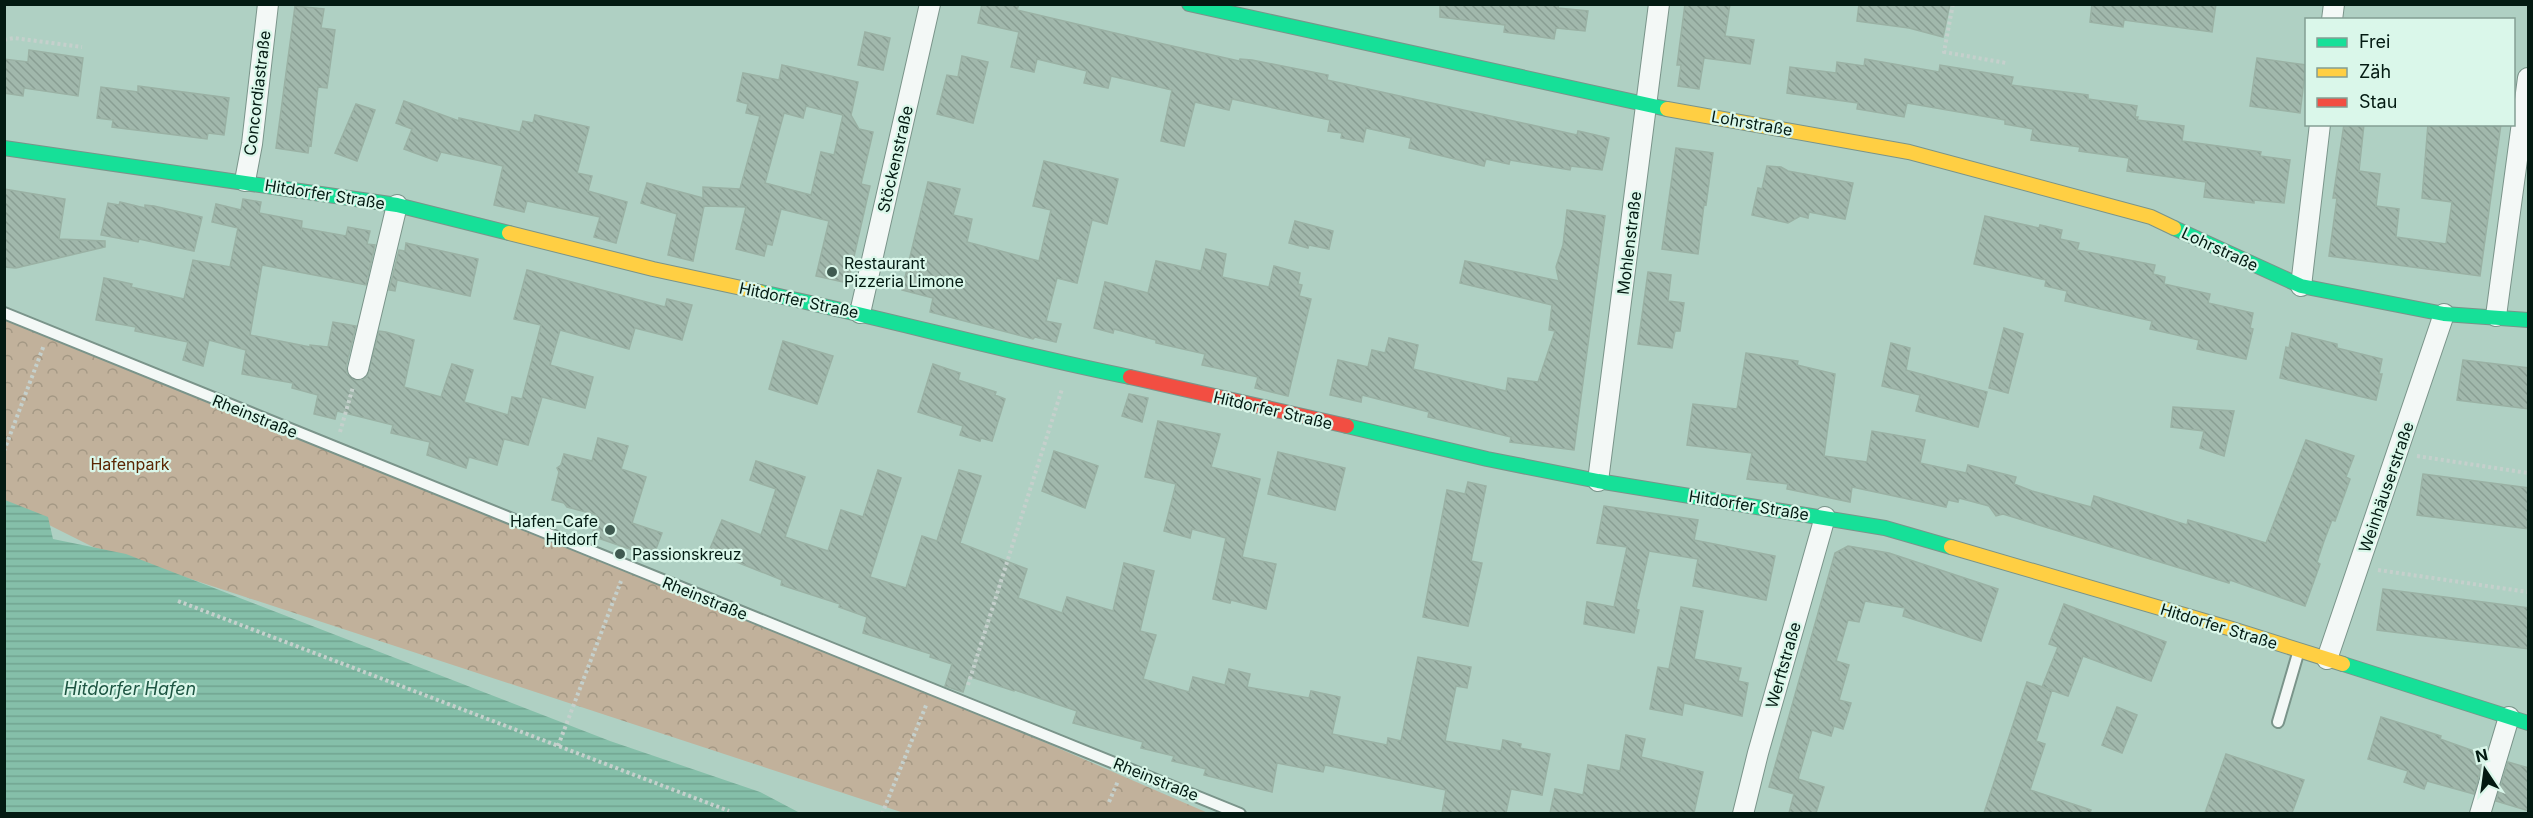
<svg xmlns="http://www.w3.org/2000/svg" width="2533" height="818" font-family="Inter,sans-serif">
  <defs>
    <pattern id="park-crowns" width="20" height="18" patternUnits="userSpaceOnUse" patternTransform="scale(1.5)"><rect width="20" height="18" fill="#c1b19b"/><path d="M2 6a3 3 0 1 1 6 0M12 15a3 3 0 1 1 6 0" fill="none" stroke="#a49884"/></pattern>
    <pattern id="water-rules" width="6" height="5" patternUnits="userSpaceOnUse" patternTransform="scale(1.5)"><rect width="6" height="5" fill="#85bfa9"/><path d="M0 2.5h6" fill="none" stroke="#71a490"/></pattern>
    <pattern id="building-back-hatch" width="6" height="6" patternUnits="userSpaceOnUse" patternTransform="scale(1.5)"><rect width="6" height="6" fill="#a1b8ac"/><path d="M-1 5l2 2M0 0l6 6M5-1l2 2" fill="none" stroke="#899e93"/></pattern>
  </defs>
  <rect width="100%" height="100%" fill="#afd0c3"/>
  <!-- park -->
  <path fill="url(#park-crowns)" d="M4,314l964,395 240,104h-304l-811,-266 -88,-44z"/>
  <!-- water -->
  <path fill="url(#water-rules)" d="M5,500l43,17 5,22 73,15 484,187 150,51 40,21h-795z"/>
  <!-- building -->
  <path fill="url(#building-back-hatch)" stroke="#9ab1a4" stroke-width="1.5" fill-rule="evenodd" d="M982,4h37l-2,6 102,24 120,27 1,-2 12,1 76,15 -1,5 250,55 1,-4 31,7 -7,32 -31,-4 -1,4 -60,-10 -1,4 -23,-5 -2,7 -75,-18 2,-10 -45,-10 -3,14 -22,-4 1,-5 -14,-2 2,-11 -98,-21 -3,11 -34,-8 -11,44 -23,-5 11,-51 -61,-14 -3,12 -24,-5 3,-12 -50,-12 -3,13 -23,-5 8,-35 -41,-9z
    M1440,4h119l-1,4 30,3 -3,20 -29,-3 -2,11 -50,-7 1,-7 -65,-8z
    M1685,4h45l-5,32 29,4 -4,24 -46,-6 -5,31 -21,-3 3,-21h-4z
    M1859,4h91l-7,33 -34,-9 -52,-7z
    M2092,4h124l-4,28 -88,-12 -1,7 -33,-5z
    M295,6l29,3 -3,19 14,2 -8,58 -9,-1 -7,59 -2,-1 -1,8 -32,-5z
    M865,32l25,6 -7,32 -25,-5z
    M29,50l54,8 -5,38 -54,-8 -1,8 -19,-3v-34l24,3z
    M962,56l26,6 -15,61 -36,-9 10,-39 11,2z
    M2257,58l49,7 -6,48 -50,-7z
    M1865,59l74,13 1,-7 36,6 37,6 -2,8 77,10v4l49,7 -2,11h3l-1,3 47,6 -2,15 79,11 -1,4 30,4 -6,43 -30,-3v3l-50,-6 2,-15 -79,-11 2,-13 -50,-7 1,-4 -49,-7 2,-11 -28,-5v-4l-98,-17 -3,14 -47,-8 1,-6 -71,-10 3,-26 46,6 1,-11 27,4z
    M782,65l76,17 -7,33 8,14 14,3 -12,52 9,2 -22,97 -32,-7 13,-55 -48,-12 -9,36 -5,-1 -3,12 -28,-7 10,-42 -42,-1 -11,55 -25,-6 9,-41 -36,-11 6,-20 56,15v-11l37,2 20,-73 -14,-3 2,-9 -11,-3 6,-28 36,7zM806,106l37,9 -9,40 -13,-3 -10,43 -46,-12 19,-70 19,5z
    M138,86l91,12 -5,37 -16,-2 -1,6 -39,-5 -56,-7 1,-7 -16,-2 4,-31 37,5z
    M404,101l55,20v-3l61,14 3,-11 10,2 2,-8 54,12 -12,46 15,3 -4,15 39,11 -11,41 -22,-6 6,-20 -73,-16 -3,11 -30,-7 9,-39 -62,-14 -4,9 -33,-12 8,-20 -16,-6z
    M356,104l19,6 -18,51 -22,-8z
    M2344,124h20l-5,47 21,3 -4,32 23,3 -3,28 50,7 6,-42 -30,-4 6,-74h73l-21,152 -151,-20 8,-58h-4z
    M1676,148l37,5 -7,52 -2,-1 -6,50 -36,-5z
    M1044,161l74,18 -11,45 -15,-4 -15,63 -20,-5 -11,43 15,3 -5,18 -21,-5 -2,2 -103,-27 3,-14 -31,-8 26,-108 32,7 -7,26 19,4 -5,23 72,19 12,-51 -18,-4z
    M1767,166l14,1 7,4 65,12 -8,36 -36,-7 -1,6 -8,-2 -12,7 -36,-8 6,-27 4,1z
    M4,189l61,10 -6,40 46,2v6l-89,21 -12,-1z
    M243,199l18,3 -2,11 43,8 -1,10 1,-3 44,8 2,-9 22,4 -3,13 8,1 -9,40 -104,-20 -12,70 60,12v-2l18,2 5,-25 23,4 -10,41 1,6 8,7h7l5,-3 12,-46 7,1 28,8 -10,47 37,10 11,-33 21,6 -9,32 44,13 4,-18 10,2 19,-74 -27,-6 13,-49 138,37 2,-8 25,6 -10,35 -47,-12 -6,21 -69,-19 -10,35 43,12 -8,31 -43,-11 -14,48 -24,-6 -7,26 -28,-8 -3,11 -39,-13 3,-13 -39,-9 2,-8 -56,-14 -2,8 -21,-5 4,-19 -26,-7 1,-5 -51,-9 4,-24 -37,-10 -6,26 -20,-6 5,-18 -53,-11 1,-4 -40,-7 8,-42 28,6 -1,3 53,12 9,-39 37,7 8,-39 -26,-6 4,-18 25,6z
    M120,202l25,6v-3l9,1 48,11 -8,34 -55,-12 -1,3 -37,-7 7,-32 11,2z
    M1567,210l38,6 -31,234 -64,-8 1,-5 -83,-20 1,-5 -67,-17 -1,7 -31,-7 8,-35 30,7 4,-17 13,3 4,-15 29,7 -5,24 93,22 2,-13 30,4 17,-51 -6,-1 3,-25 -92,-22 5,-22 94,20 -3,-14 7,-22z
    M1985,216l54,12 1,-3 22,5 -2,9 19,4 -2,7 78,15 -2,9 12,3 -1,7 46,10 -2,9 45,10 -3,15 3,1 -7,30 -49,-10 2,-9 -49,-11 2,-8 -87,-20 2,-10 -22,-5 1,-6 -72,-16z
    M1295,221l38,10 -4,18 -20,-4 -1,3 -19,-5z
    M406,243l72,16 -8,37 -73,-16 -2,11 -6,-1 10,-40 6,1z
    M1206,249l20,5 -4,23 47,10 5,-21 26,7 -2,11 4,1 -3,11 12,3 -23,97 -33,-8 3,-11 -56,-12 3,-11 -49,-11v-3l-42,-11 -1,4 -19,-5 11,-46 43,11 8,-32 45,10z
    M1648,272l23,3 -3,26 16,2 -4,28h-5l-3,17 -34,-4z
    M2004,328l19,6 -15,59 -19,-5z
    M2292,333l45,11v4l45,11 -3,15h3l-6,26 -96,-22 6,-31 3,1z
    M783,341l50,15 -16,48 -48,-15z
    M1891,343l19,5 -4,22 81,22 -9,35 -62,-16 4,-16 -38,-9z
    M1746,353l52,8 -1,4 38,9 -11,82 43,6 5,-31 53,9 -5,23 46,10 2,-8 48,12 -2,7 18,7 59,16 3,-11 93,29 1,-5 78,23 40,-103 48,16 -8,21 4,2 -15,42 -3,-1 -8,21 -7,21 3,2 -15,42 -75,-26 -1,3 -226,-69 -7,2 -7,-10 -30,-8 -1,4 -10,-2 -2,7 -94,-20 -2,15 -63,-13 1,-5 -41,-5 5,-26 -65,-8 6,-41 44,5z
    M2463,360l66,8v41l-72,-9z
    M933,364l27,9 -2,7 38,12 -1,3 10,4 -13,42 -11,-3 -1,3 -20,-6 3,-9 -45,-14z
    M1129,394l19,4 -6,24 -20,-6z
    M2173,407l61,4 -10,45 -24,-8 4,-17 -33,-4z
    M1158,421l62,13 -9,33 49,12 -18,78 34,7 -10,45 -35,-9 -1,3 -17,-4 13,-61 -34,-9 -2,9 -26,-7 12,-47 -31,-7z
    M598,438l30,8 -7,23 25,8 -14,46 30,10 -9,24 -61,-21 5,-21 -30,-8 -3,-4 -12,-3 7,-28 -2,-4 4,-3 3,-11 28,7z
    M1054,451l44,15 -13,42 -43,-17z
    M1278,452l67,16 -10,42 -67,-16z
    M756,461l49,16 -20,60 43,14 13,-41 22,7 15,-47 23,8 -31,99 36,11 16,-52 15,5 22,-71 22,6 -21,67 67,26 -9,29 44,15 5,-16 46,14 11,-48 30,8 -14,60 16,4 -13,44 46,13 4,-15 32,8 4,-16 21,5 -3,13 62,11 2,-7 29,6 -8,37 55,11 1,-7 13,3 17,-84 53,10 -4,21 -11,-2 -11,55 56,10 2,-11 18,4 -1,4 30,6 -8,41 -31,-6 -5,24h-64l4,-23 -121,-25 -2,7 -46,-9 -5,29 -68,-17 2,-6 -34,-8 2,-5 -33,-8 2,-6 -70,-19 4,-12 -62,-21 -1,1 -46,-15 -5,16 -18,-6 7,-22 -22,-7 1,-3 -68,-21 4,-16 -28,-10 1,-3 -59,-19 1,-5 -73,-29 13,-31 39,15 15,-46 -26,-9z
    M2423,474l106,14v41l-112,-14z
    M1468,482l18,4 -15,75 11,2 -14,63 -45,-9 24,-127 18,4z
    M1604,506l94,14 -4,20 81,16 -9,44 -73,-14 5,-27 -49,-8 -13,58 3,1 -5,23 -50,-9 3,-22 27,5 13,-60 -30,-4z
    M1848,546l41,7 109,36 -17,52 -78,-25 2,-8 -40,-7 -6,21 -11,-2 -12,41 13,4 -10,35 12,3 -8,26 -9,-3 -3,10 -19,-6 -14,49 26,8 -8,26h-27l5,-19 -25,-7 66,-234z
    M2383,589l146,19v41l-152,-19z
    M2064,604l102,38 -15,39 -68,-25 -15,40 -26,-9 16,-40 -9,-3z
    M1681,607l22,4 -9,48 47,9 -3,13 10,2 -6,33 -58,-13 -2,12 -32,-6 8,-42 11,2z
    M2027,682l25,8 -16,51 9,3 -15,46 61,20 -1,3h-106z
    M2117,707l20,8 -15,38 -20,-8z
    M2381,717l60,19 -1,3 45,16 -11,39 -47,-13 -3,8 -20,-7 4,-11 -40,-12z
    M1626,735l19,4 -4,18 62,15 -9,41h-144l5,-24 28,6 5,-30 32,6z
    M2226,754l78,26 -12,33h-87z
    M2508,762l21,6v43l-33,-10z"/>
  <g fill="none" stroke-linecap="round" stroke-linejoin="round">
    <!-- lane casing -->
    <g stroke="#7a948a" stroke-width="14">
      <path id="lane" d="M4,313l1236,501
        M2278,722l21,-72"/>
    </g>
    <!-- street casing -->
    <g stroke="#7a948a" stroke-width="22">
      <path id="street" d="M2332,20l2,-16
        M245,181l7,-37 16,-140
        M2301,286l19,-162
        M860,313l70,-309
        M2496,316l32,-238
        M358,369l39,-164
        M1598,481l61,-477
        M2327,659l117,-345
        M1743,814l15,-61 67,-236
        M2480,814l29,-97"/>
    </g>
    <!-- fast casing -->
    <g stroke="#7a948a" stroke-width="16">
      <path id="fast" d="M1189,4l478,105
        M4,148l393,57 112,28
        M2174,228l127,58 143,28 84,6
        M760,292c124,26 246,60 370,85
        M1347,426l140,33 111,22 287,47 66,19
        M2343,664l185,59"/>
    </g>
    <!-- slow casing -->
    <g stroke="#7a948a" stroke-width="16">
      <path id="slow" d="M1667,109l242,43 242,65 23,11
        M509,233l144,36 107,23
        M1951,547l281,82 111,35"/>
    </g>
    <!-- jam casing -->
    <g stroke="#7a948a" stroke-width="16">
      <path id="jam" d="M1130,377l217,49"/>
    </g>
    <!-- path -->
    <path stroke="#c5d0cc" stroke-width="4" stroke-dasharray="3 3" stroke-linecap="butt" d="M1953,4l-9,48 62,11
      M4,40l10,-2 68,9
      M340,432l13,-45
      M4,451l40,-106
      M2417,456l111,17
      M2378,570l150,22
      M178,601l551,210
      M968,685l94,-296
      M558,746l63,-165
      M1109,802l9,-21
      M882,814l45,-111"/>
    <!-- lane -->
    <use href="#lane" stroke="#f3f8f6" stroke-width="10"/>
    <!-- street -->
    <use href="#street" stroke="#f3f8f6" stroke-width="20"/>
    <!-- fast -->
    <use href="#fast" stroke="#16e098" stroke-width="14"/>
    <!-- slow -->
    <use href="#slow" stroke="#ffcf43" stroke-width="14"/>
    <!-- jam -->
    <use href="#jam" stroke="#f24e42" stroke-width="14"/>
  </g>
  <!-- markers -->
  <g fill="#3f5a50" stroke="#daf7ea" stroke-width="2">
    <circle cx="832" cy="272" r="6"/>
    <circle cx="610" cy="530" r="6"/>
    <circle cx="620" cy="554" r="6"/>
  </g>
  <g text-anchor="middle" stroke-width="4.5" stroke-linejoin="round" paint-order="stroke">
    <!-- street labels -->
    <g font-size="16" fill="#031a12" stroke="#daf7ea">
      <text transform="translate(257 93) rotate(-83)" y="6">Concordiastraße</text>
      <text transform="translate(1752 123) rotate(10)" y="6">Lohrstraße</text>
      <text transform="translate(895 159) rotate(-77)" y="6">Stöckenstraße</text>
      <text transform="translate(325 194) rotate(9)" y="6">Hitdorfer Straße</text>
      <text transform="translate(1629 243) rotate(-83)" y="6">Mohlenstraße</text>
      <text transform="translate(2220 249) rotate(25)" y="6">Lohrstraße</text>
      <text transform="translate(799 300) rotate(12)" y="6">Hitdorfer Straße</text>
      <text transform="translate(1273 410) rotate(13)" y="6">Hitdorfer Straße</text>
      <text transform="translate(255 416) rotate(22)" y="6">Rheinstraße</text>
      <text transform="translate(2386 487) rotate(-71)" y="6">Weinhäuserstraße</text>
      <text transform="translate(1749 505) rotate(9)" y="6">Hitdorfer Straße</text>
      <text transform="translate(705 598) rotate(22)" y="6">Rheinstraße</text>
      <text transform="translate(2219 626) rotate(17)" y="6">Hitdorfer Straße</text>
      <text transform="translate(1783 665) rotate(-74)" y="6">Werftstraße</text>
      <text transform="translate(1156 779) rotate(22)" y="6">Rheinstraße</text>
    </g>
    <!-- poi labels -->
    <g font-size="16" fill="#031a12" stroke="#daf7ea" text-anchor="start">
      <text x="844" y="269">Restaurant<tspan x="844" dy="18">Pizzeria Limone</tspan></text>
      <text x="598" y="527" text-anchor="end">Hafen-Cafe<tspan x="598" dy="18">Hitdorf</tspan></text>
      <text x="632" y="560">Passionskreuz</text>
    </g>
    <!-- park labels -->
    <g font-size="16" fill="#5a2603" stroke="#daf7ea">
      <text x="130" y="470">Hafenpark</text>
    </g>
    <!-- water labels -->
    <g font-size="18" font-style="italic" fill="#1d5542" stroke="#daf7ea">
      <text x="130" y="695">Hitdorfer Hafen</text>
    </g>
  </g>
  <!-- border -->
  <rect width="2533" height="818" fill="none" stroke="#031a12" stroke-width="12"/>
  <!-- legend -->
  <rect x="2305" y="18" width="210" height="108" fill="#daf7ea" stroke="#849f94" stroke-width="1.5"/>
  <rect x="2317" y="38" width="30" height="9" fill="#16e098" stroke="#849f94" stroke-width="1.5"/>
  <text x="2359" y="48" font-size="18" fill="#031a12">Frei</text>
  <rect x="2317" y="68" width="30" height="9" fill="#ffcf43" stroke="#849f94" stroke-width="1.5"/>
  <text x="2359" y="78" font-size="18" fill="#031a12">Zäh</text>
  <rect x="2317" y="98" width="30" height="9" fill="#f24e42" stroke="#849f94" stroke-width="1.5"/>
  <text x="2359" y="108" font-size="18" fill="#031a12">Stau</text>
  <!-- north arrow -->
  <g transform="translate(2485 770) rotate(347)" stroke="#daf7ea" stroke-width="4.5" paint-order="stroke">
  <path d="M0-4.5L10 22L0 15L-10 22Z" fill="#031a12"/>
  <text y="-9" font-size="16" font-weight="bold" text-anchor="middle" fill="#031a12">N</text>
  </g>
</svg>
